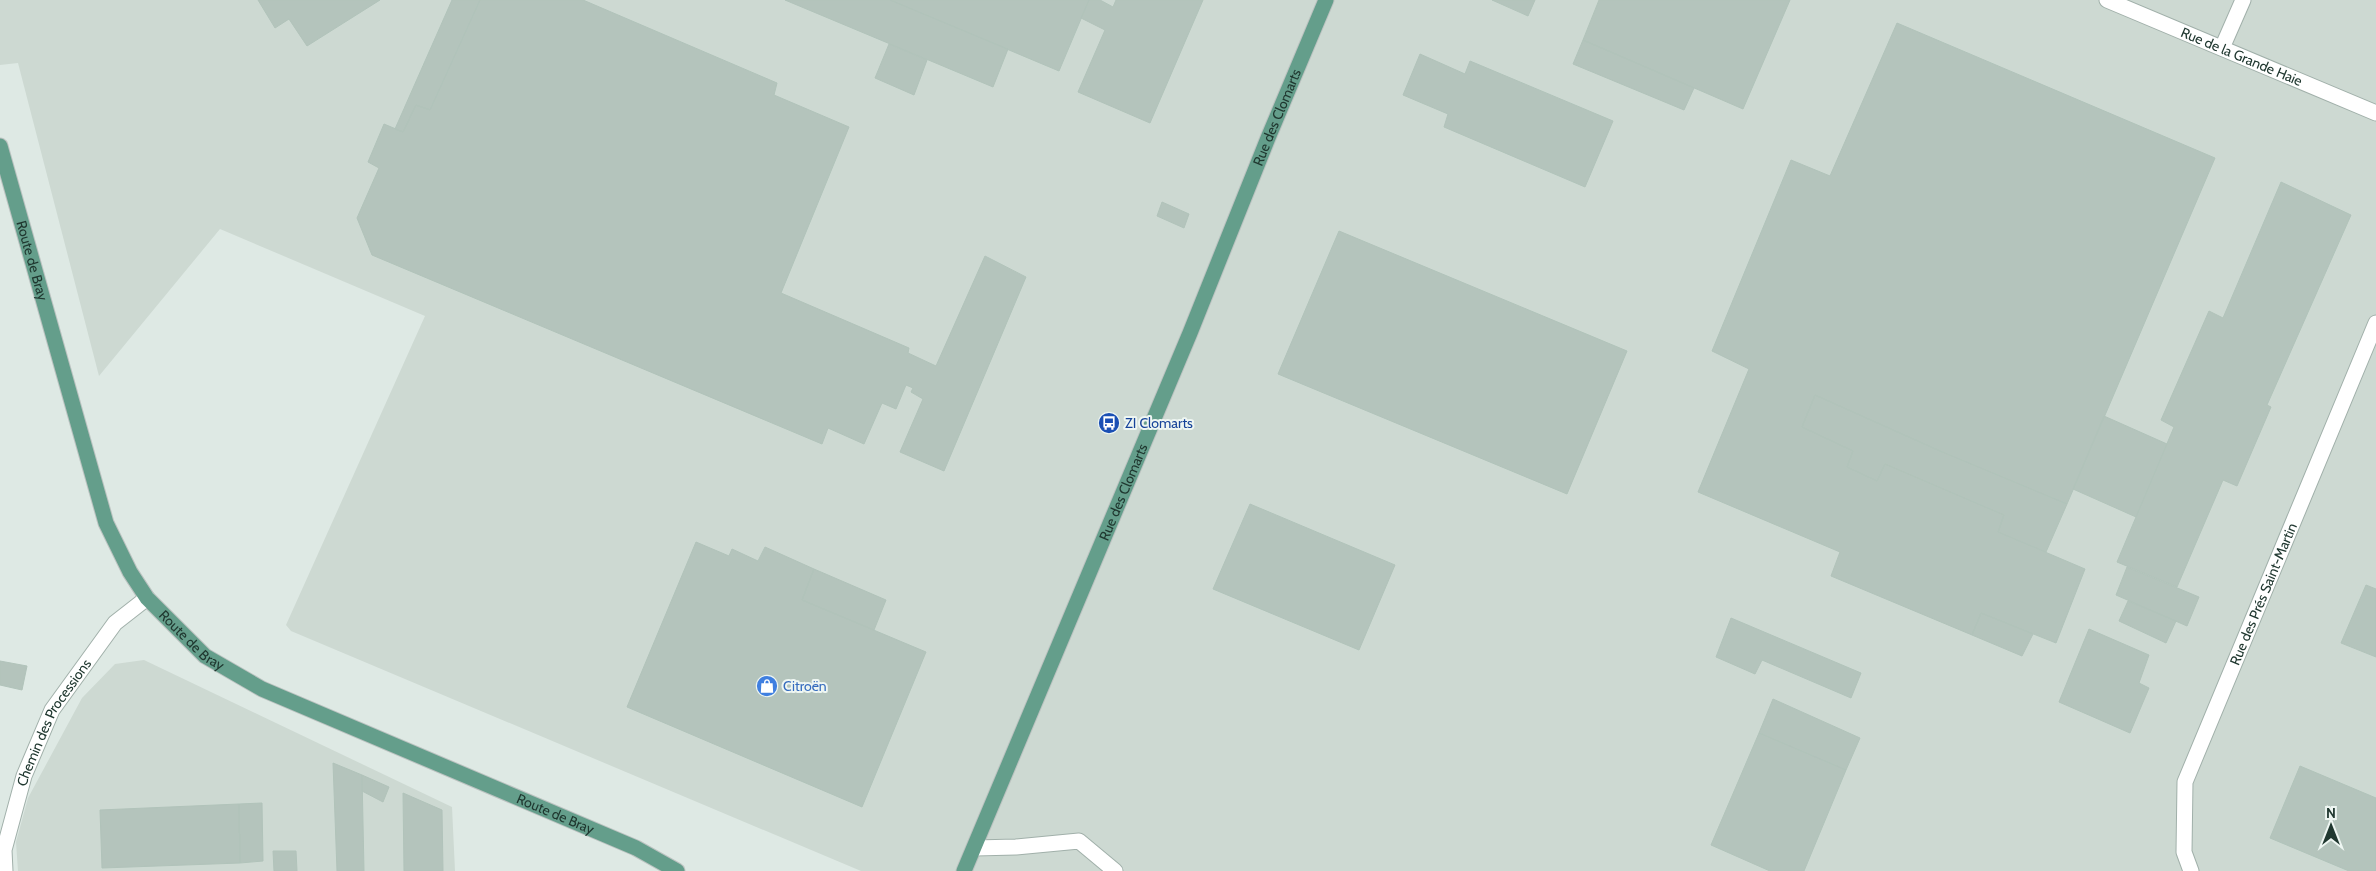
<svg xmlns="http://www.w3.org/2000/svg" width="2376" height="871" font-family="Cabin,sans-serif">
  <rect width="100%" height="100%" fill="#dee9e4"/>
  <!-- built -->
  <path fill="#cdd9d2" d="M0,0h2376v871h-1515l-570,-240 -5,-6 139,-309 -205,-87 -121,147 -81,-313 -18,2z
    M144,660l308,147 3,64h-437l-2,-29 12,-44 54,-100 33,-34z"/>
  <!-- building -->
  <path fill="#b4c4bc" stroke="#b1c3ba" d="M258,0h122l-73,46 -18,-27 -14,9z
    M452,0h28l-50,110 -14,-5 -13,27 -8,-3z
    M480,0h103l194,83 -3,12 75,32 -68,166 128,55 -1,5 28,13 49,-110 41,21 -82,194 -44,-19 23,-53 -12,-7 2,-4 -7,-3 -10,24 -14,-6 -18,41 -36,-16 -6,16 -450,-189 -15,-37 22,-50 -11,-6 16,-38 19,8 13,-27 14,5z
    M785,0h105l118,49 -15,38z
    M890,0h199l-30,71z
    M1089,0h11l13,7 3,-7h87l-53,123 -72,-31 27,-62 -24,-12z
    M1492,0h43l-7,16z
    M1599,0h191l-47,109 -160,-69z
    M1897,23l318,135 -148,346 -127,-53 -125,-56 -13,32 51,24 -6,16 30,14 8,-17 119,51 -6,17 87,37 -29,74 -75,-30 -9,22 -141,-59 9,-24 -142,-60 51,-123 -37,-18 79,-191 39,16z
    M1583,40l111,48 -10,22 -111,-46z
    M889,44l38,16 -13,35 -39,-17z
    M1420,54l45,20 5,-13 143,60 -28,66 -141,-60 4,-13 -45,-19z
    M2281,182l70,33 -84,190 4,2 -34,79 -14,-6 -46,107 -60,-25 57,-135 -13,-7 48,-109 14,7z
    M1162,202l27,12 -5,14 -27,-12z
    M1339,231l288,120 -60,143 -289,-120z
    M1815,395l125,56 127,53 -21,48 -48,-20 6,-17 -119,-51 -8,17 -30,-14 6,-16 -51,-24z
    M2104,416l63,28 -31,73 -63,-28z
    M1250,504l145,61 -36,85 -146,-61z
    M696,542l33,14 3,-7 26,12 7,-14 49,22 -12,31 124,52 -64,155 -235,-100z
    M2127,567l72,30 -12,29 -71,-31z
    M814,569l72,31 -12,30 -72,-30z
    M2366,585l10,4v68l-35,-14z
    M2128,601l48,20 -10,22 -47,-22z
    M1981,613l52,21 -11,22 -50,-21z
    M1731,618l130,55 -10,25 -89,-38 -7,14 -39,-17z
    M2089,629l60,26 -10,28 10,5 -19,45 -71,-31z
    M0,661l27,5 -5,24 -22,-5z
    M1773,699l87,39 -14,32 -87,-37z
    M1759,733l87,37 -42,101h-34l-59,-26z
    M333,763l29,12 2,96h-27z
    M2300,766l76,32v73h-27l-79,-33z
    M362,775l27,12 -6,15 -21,-11z
    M403,793l39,17 1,61h-39z
    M262,803l1,58 -23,2 -1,-59z
    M239,804l1,59 -138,5 -2,-58z
    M273,851h23l1,20h-23z"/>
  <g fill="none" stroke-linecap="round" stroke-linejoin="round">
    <!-- minor casing -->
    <g stroke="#a1b0aa" stroke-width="17">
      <g id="minor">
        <path id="s1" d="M2107,0l269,113"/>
        <path d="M2222,48l21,-48"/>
        <path d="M975,848l41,-1 63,-6 36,30"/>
        <path id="s2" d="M5,871l-1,-21 20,-74 28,-66 63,-87 32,-25"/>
        <path id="s3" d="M2191,871l-7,-19 1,-70 191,-459"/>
      </g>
    </g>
    <!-- major casing -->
    <g stroke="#bcc3c1" stroke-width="17">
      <g id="major">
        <path id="s4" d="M0,146l106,377 24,49 17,26 58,58 57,33 374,159 41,23"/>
        <path id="s5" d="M964,871l226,-538 78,-195 58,-138"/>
      </g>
    </g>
    <!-- minor -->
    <use href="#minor" stroke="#fff" stroke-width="15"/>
    <!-- major -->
    <use href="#major" stroke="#649e8b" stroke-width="15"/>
  </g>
  <!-- icons -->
  <defs>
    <g id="bus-disc" transform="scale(1.125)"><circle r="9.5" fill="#1a4fb4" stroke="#eef6f2"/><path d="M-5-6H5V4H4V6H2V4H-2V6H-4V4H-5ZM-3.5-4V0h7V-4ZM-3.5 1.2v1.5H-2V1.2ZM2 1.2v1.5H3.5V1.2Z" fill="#fff"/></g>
    <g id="shop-disc" transform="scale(1.125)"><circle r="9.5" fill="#3f7fe0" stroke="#eef6f2"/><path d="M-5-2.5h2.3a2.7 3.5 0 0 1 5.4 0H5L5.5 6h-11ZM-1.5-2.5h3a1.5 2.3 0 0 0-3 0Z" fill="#fff"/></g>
  </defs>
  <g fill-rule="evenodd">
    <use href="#bus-disc" x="1109" y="423"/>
    <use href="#shop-disc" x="767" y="686"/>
  </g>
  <g text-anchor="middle" stroke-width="4" stroke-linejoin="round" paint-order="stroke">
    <!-- street labels -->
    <g font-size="14" fill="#203830" stroke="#eef6f2">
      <text dy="5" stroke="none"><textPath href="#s1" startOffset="146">Rue de la Grande Haie</textPath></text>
      <text dy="5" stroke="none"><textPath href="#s5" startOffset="816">Rue des Clomarts</textPath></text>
      <text dy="5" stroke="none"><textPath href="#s4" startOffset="119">Route de Bray</textPath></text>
      <text dy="5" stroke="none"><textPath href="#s5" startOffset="411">Rue des Clomarts</textPath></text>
      <text dy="5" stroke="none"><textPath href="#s3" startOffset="294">Rue des Prés Saint-Martin</textPath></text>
      <text dy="5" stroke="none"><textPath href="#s4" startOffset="539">Route de Bray</textPath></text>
      <text dy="5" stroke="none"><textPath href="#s2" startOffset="159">Chemin des Processions</textPath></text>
      <text dy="5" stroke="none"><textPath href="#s4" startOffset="944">Route de Bray</textPath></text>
    </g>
    <!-- transit labels -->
    <g font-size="14" fill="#164399" stroke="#eef6f2" text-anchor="start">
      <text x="1125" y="428">ZI Clomarts</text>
    </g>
    <!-- shop labels -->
    <g font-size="14" fill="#366cbe" stroke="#eef6f2" text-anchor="start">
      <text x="783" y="691">Citroën</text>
    </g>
  </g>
  <!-- north arrow -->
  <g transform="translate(2331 826)" stroke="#eef6f2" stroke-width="4" paint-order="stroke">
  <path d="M0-4L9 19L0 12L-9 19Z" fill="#203830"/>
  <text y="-8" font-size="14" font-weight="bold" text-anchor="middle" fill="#203830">N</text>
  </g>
</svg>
